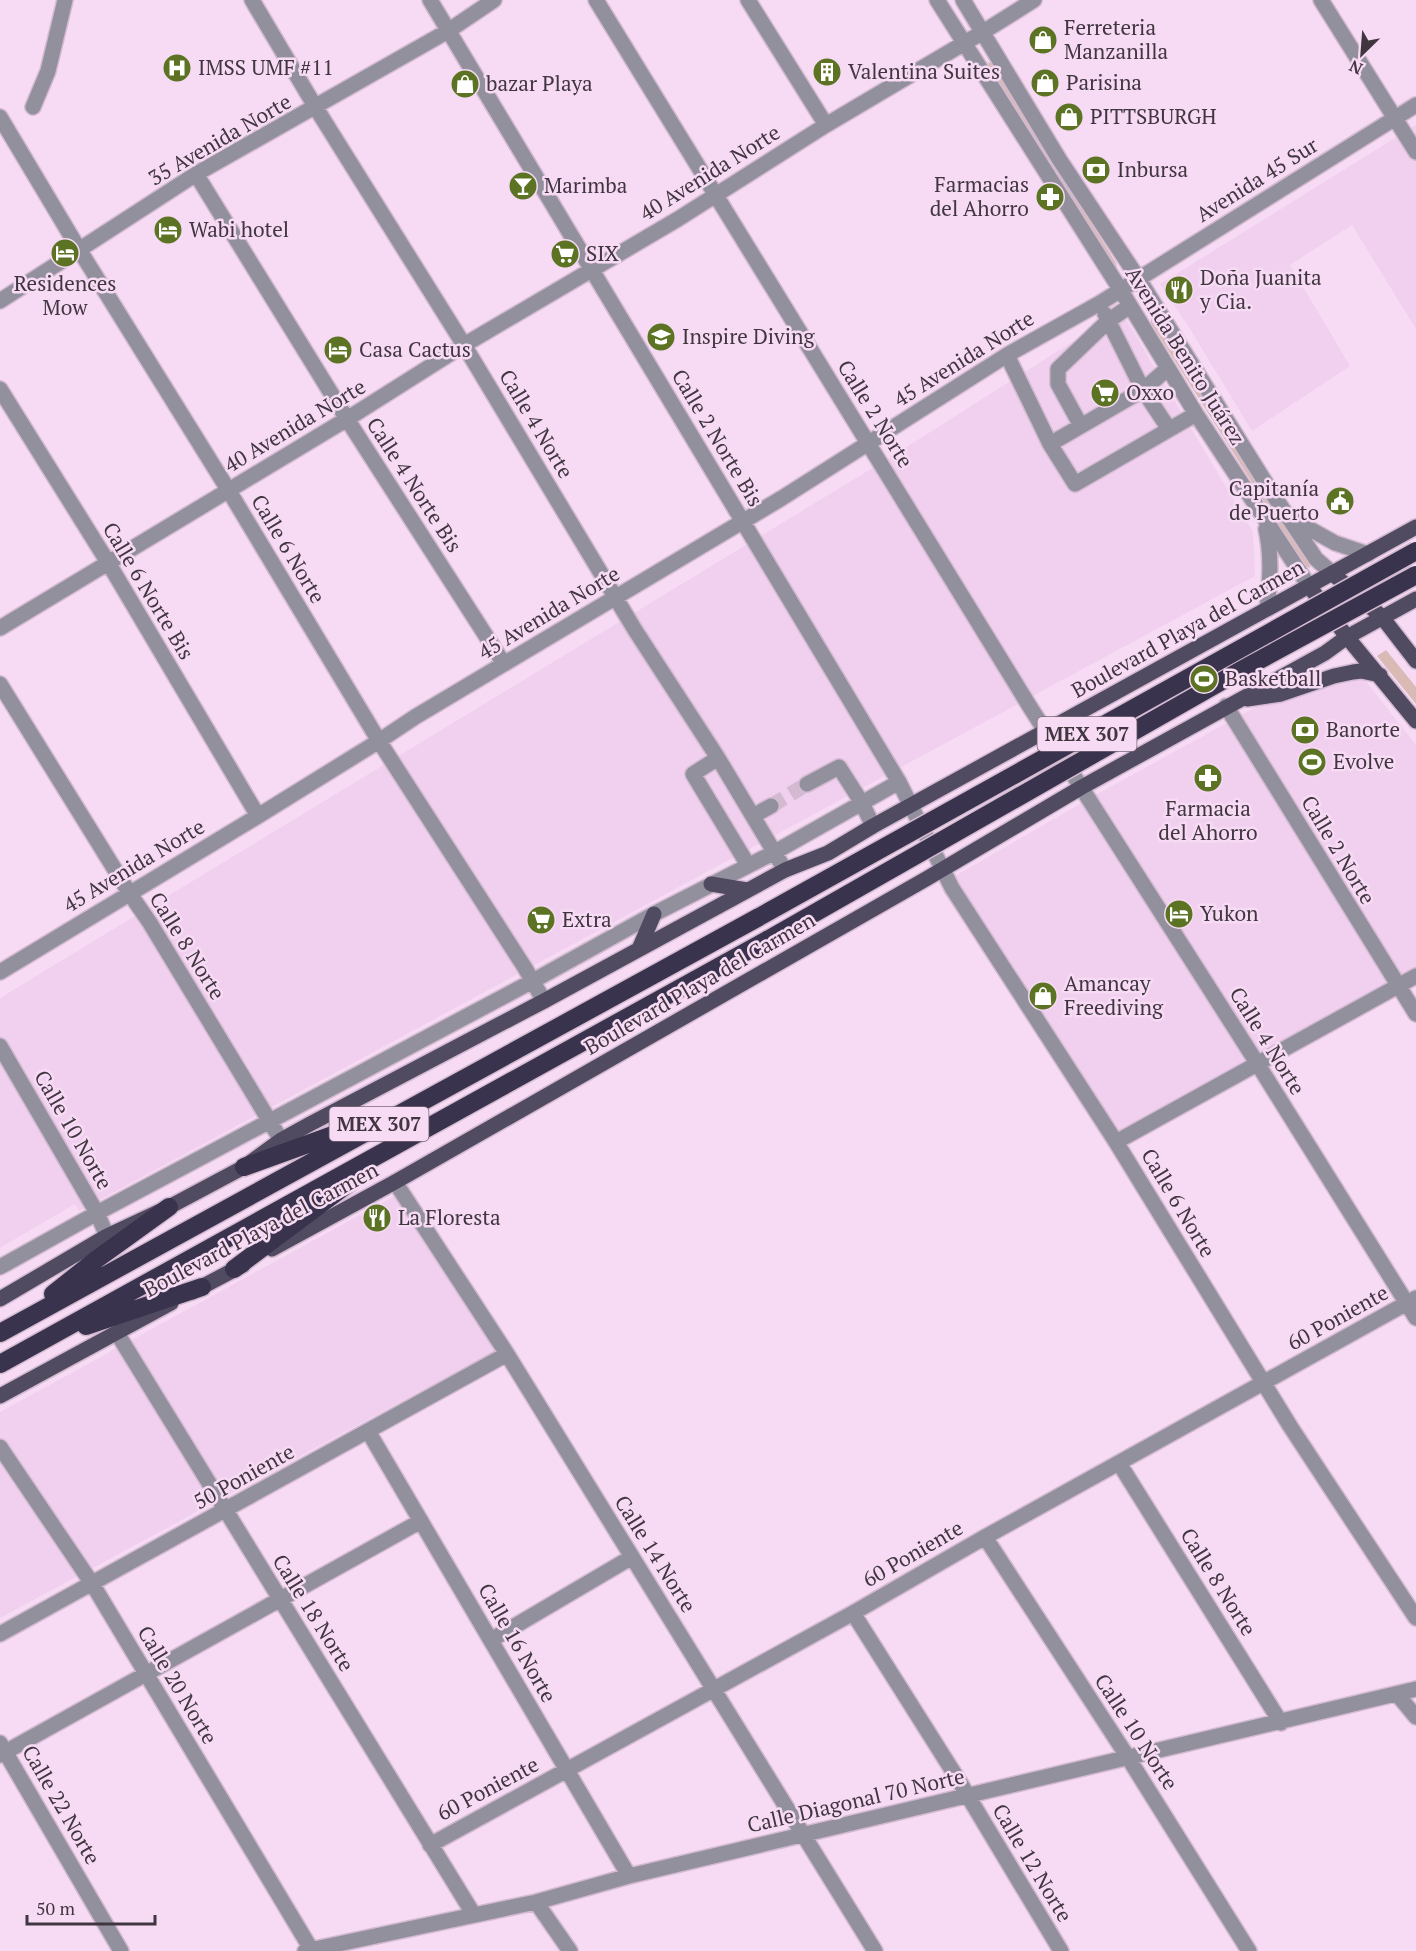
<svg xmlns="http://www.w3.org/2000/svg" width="1416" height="1951" font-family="'PT Serif',serif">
  <rect width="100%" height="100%" fill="#f7dbf5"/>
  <!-- built -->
  <path fill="#f1cfef" d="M1416,125v204l-64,-104 -62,40 60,101 -98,65 -62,-102 -30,-45z
    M1121,311l132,221 2,44 -1176,635 -4,-7 -75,44v-250l894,-543z
    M1361,675l55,70v222l-299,169 -162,-260 137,-79 164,-90z
    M402,1192l100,155 -502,271v-206z"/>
  <!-- green -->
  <path fill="#d9bab5" d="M988,62l5,2 123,199 3,14 -130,-211z
    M1151,317l4,2 154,244 1,5 -5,-2 -154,-243z
    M1386,650l30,37v17l-39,-48z"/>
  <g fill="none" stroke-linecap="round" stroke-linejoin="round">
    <!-- minor-tunnel -->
    <path stroke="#d3bad1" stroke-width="15" stroke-dasharray="15 8" stroke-linecap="butt" d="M771,806l36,-22"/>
    <!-- minor casing -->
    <g stroke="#d3bad1" stroke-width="18">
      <path id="minor" d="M252,0l64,108 148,237 171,285 83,128 67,112
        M430,0l469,782 53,106 164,254 174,284 126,192
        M596,0l434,707 227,356 159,255
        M748,0l78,125
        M937,0l183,289 76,125 113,172
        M963,0l96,159 79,119 134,215 44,66 16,14
        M1321,0l95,152
        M33,107l15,-36 17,-71
        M0,117l80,134 149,240 150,250 146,227 19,33
        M196,174l151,245 157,245
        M0,301l196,-127 252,-143 46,-31
        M1105,314l38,76 26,39
        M1007,355l43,89 25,40 121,-70
        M0,389l109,175 149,252
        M1081,426l-23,-42v-15l50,-48 22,-15
        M1050,444l93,-54 24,-21
        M1292,519l43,24 33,11
        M1266,529c6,27 4,52 1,80
        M0,628l347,-209 117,-74 214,-126 148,-94 157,-93 51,-32
        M0,684l130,210 20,29 131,217
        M1226,706l190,308
        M718,758l-25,16 55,91
        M807,784l32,-17 23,36 11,23
        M753,816l18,-10
        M0,972l258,-156 121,-75 36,-24 367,-219 225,-143 93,-52 316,-198
        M0,1046l97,167 10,23
        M1116,1142l300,-166
        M395,1182l112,172 368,597
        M0,1267l97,-54 434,-231 123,-68 121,-62 124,-70
        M117,1333l357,582
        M368,1431l261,445
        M0,1447l93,138 218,364
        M1119,1463l162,260
        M985,1537l144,222 120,192
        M853,1613l106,168 102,170
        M0,1634l507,-280
        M491,1640l141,-83
        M1397,1694l19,23
        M0,1743l121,208
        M0,1755l421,-234
        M430,1845l423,-232 132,-76 431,-239
        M536,1902l34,49
        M305,1951l231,-49 93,-26 787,-187"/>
    </g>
    <!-- major casing -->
    <g stroke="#d3bad1" stroke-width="18">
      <path id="major" d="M1332,573l50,44 34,44
        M1309,586l38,51 69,84
        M1247,699l34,-5 53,-18 19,-4 8,-1 19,4
        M711,884l36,6
        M639,949l15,-35
        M272,1249l123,-67 531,-303 156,-92 243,-134 22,-16 69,-38
        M192,1292l51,-27
        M0,1299l107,-63 62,-29 75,-40 37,-27 29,-16 234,-123 241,-131 43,-17 45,-27 543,-299
        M0,1396l171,-93"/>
    </g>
    <!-- highway casing -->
    <g stroke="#d3bad1" stroke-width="21">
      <path id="highway" d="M244,1167l111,-40
        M234,1269l119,-89
        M53,1294l44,-35 72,-52
        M86,1326l116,-39
        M0,1333l759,-416
        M0,1364l769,-425"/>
    </g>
    <!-- minor -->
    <use href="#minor" stroke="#93909e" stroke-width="15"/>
    <!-- major -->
    <use href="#major" stroke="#514b62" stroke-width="15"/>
    <!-- highway -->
    <use href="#highway" stroke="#3a334d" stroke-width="18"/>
    <!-- highway-bridge casing -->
    <g stroke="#d3bad1" stroke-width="21" stroke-linecap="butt">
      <path id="highway-bridge" d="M759,917l657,-366
        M769,939l474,-270 173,-94"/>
    </g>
    <!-- highway-bridge -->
    <use href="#highway-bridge" stroke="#3a334d" stroke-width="18"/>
  </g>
  <!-- icons -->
  <defs>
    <g id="shop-disc" transform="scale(1.5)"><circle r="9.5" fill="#5d7324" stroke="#f7dbf5"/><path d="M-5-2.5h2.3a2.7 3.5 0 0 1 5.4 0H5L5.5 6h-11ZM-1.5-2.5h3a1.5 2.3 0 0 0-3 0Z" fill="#fff"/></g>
    <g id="hospital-disc" transform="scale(1.5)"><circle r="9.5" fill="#5d7324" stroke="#f7dbf5"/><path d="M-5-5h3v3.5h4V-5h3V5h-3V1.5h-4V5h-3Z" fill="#fff"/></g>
    <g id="building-disc" transform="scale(1.5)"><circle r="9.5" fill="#5d7324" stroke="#f7dbf5"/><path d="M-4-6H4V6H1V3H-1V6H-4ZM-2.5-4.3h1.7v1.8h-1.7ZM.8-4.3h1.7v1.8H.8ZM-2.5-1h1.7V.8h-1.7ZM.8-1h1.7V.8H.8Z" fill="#fff"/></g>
    <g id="bank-disc" transform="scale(1.5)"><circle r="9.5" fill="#5d7324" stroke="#f7dbf5"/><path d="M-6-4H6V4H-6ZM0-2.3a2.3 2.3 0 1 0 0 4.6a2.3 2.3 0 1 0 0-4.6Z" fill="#fff"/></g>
    <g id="bar-disc" transform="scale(1.5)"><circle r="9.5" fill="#5d7324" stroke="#f7dbf5"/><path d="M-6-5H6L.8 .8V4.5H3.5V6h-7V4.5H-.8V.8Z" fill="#fff"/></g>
    <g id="pharmacy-disc" transform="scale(1.5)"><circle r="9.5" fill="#5d7324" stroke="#f7dbf5"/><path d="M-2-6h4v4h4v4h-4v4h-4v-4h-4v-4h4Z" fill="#fff"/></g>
    <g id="hotel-disc" transform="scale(1.5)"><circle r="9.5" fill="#5d7324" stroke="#f7dbf5"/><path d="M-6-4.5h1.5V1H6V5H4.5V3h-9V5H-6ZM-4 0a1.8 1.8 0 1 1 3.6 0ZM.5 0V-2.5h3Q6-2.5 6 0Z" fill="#fff"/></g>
    <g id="supermarket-disc" transform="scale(1.5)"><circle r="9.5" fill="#5d7324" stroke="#f7dbf5"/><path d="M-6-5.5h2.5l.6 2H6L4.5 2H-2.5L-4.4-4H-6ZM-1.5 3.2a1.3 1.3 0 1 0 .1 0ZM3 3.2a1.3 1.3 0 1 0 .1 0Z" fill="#fff"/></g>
    <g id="restaurant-disc" transform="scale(1.5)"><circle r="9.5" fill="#5d7324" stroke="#f7dbf5"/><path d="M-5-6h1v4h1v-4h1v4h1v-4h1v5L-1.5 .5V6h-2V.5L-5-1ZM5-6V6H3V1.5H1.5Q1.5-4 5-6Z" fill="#fff"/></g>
    <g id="school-disc" transform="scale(1.5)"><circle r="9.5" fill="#5d7324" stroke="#f7dbf5"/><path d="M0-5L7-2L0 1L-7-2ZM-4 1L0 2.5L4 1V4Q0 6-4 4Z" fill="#fff"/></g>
    <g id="civic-disc" transform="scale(1.5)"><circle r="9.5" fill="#5d7324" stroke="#f7dbf5"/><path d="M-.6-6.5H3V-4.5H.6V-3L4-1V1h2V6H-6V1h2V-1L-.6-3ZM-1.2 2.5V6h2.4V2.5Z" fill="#fff"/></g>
    <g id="stadium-disc" transform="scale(1.5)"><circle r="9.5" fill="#5d7324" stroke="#f7dbf5"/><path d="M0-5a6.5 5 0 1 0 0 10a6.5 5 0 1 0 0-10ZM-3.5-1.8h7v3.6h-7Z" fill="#fff"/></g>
  </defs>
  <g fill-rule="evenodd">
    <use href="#shop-disc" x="1043" y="40"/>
    <use href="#hospital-disc" x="177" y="68"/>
    <use href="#building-disc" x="827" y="72"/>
    <use href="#shop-disc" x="1045" y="83"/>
    <use href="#shop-disc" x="465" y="84"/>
    <use href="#shop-disc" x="1069" y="117"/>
    <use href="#bank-disc" x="1096" y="170"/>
    <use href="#bar-disc" x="523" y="186"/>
    <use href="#pharmacy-disc" x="1050" y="197"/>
    <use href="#hotel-disc" x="168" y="230"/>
    <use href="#hotel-disc" x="65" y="253"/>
    <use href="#supermarket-disc" x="565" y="254"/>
    <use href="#restaurant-disc" x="1179" y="290"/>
    <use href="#school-disc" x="661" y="337"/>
    <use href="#hotel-disc" x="338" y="350"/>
    <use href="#supermarket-disc" x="1105" y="393"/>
    <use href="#civic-disc" x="1340" y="501"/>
    <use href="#stadium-disc" x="1204" y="679"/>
    <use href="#bank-disc" x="1305" y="730"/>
    <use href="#stadium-disc" x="1312" y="762"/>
    <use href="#pharmacy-disc" x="1208" y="778"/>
    <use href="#hotel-disc" x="1179" y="914"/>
    <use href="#supermarket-disc" x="541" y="920"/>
    <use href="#shop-disc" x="1043" y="996"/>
    <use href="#restaurant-disc" x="377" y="1218"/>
  </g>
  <g text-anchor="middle" stroke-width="5" stroke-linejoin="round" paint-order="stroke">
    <!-- shield labels -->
    <g fill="#f7dbf5" stroke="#786876" stroke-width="1.5">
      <rect x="1037.5" y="717" width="99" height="34" rx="4.5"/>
      <rect x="329.5" y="1107" width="99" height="34" rx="4.5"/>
    </g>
    <g font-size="20" font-weight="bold" fill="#413640">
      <text x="1087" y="741">MEX 307</text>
      <text x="379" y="1131">MEX 307</text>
    </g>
    <!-- poi labels -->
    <g font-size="21" fill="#413640" stroke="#f7dbf5" text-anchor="start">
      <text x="1064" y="35">Ferreteria<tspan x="1064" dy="24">Manzanilla</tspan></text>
      <text x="198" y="75">IMSS UMF #11</text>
      <text x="848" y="79">Valentina Suites</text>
      <text x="1066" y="90">Parisina</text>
      <text x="486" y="91">bazar Playa</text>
      <text x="1090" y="124">PITTSBURGH</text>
      <text x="1117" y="177">Inbursa</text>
      <text x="1029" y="192" text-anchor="end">Farmacias<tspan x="1029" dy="24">del Ahorro</tspan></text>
      <text x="544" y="193">Marimba</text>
      <text x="189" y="237">Wabi hotel</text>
      <text x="586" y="261">SIX</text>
      <text x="1200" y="285">Doña Juanita<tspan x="1200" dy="24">y Cia.</tspan></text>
      <text x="65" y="291" text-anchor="middle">Residences<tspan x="65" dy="24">Mow</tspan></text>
      <text x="682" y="344">Inspire Diving</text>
      <text x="359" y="357">Casa Cactus</text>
      <text x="1126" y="400">Oxxo</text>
      <text x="1319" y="496" text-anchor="end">Capitanía<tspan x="1319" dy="24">de Puerto</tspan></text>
      <text x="1225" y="686">Basketball</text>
      <text x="1326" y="737">Banorte</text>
      <text x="1333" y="769">Evolve</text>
      <text x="1208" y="816" text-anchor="middle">Farmacia<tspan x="1208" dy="24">del Ahorro</tspan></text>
      <text x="1200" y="921">Yukon</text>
      <text x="562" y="927">Extra</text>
      <text x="1064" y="991">Amancay<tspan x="1064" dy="24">Freediving</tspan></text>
      <text x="398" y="1225">La Floresta</text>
    </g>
    <!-- street labels -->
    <g font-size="21" fill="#413640" stroke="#f7dbf5">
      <text transform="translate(220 140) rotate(-30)" y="7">35 Avenida Norte</text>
      <text transform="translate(710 173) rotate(-32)" y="7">40 Avenida Norte</text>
      <text transform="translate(1257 180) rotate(-32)" y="7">Avenida 45 Sur</text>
      <text transform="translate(1185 356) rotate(58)" y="7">Avenida Benito Juárez</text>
      <text transform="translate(964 359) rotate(-32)" y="7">45 Avenida Norte</text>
      <text transform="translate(875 414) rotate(58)" y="7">Calle 2 Norte</text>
      <text transform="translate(536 424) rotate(59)" y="7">Calle 4 Norte</text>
      <text transform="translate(295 426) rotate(-31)" y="7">40 Avenida Norte</text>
      <text transform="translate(717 438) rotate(59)" y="7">Calle 2 Norte Bis</text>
      <text transform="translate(414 485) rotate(57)" y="7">Calle 4 Norte Bis</text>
      <text transform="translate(288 549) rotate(59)" y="7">Calle 6 Norte</text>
      <text transform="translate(148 591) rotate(59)" y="7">Calle 6 Norte Bis</text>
      <text transform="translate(549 613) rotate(-31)" y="7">45 Avenida Norte</text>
      <text transform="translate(1188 629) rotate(-29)" y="7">Boulevard Playa del Carmen</text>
      <text transform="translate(1338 850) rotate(59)" y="7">Calle 2 Norte</text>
      <text transform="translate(134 866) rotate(-31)" y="7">45 Avenida Norte</text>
      <text transform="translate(187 946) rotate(58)" y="7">Calle 8 Norte</text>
      <text transform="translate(700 984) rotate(-30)" y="7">Boulevard Playa del Carmen</text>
      <text transform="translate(1267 1041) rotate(58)" y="7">Calle 4 Norte</text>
      <text transform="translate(73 1130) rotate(60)" y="7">Calle 10 Norte</text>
      <text transform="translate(1178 1203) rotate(59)" y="7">Calle 6 Norte</text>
      <text transform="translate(261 1230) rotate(-28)" y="7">Boulevard Playa del Carmen</text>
      <text transform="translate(1338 1318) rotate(-29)" y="7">60 Poniente</text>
      <text transform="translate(244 1477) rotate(-29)" y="7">50 Poniente</text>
      <text transform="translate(655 1554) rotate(58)" y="7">Calle 14 Norte</text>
      <text transform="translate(913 1554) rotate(-30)" y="7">60 Poniente</text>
      <text transform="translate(1218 1582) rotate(58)" y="7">Calle 8 Norte</text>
      <text transform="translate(313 1613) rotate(58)" y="7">Calle 18 Norte</text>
      <text transform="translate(517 1643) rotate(60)" y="7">Calle 16 Norte</text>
      <text transform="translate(177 1685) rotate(59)" y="7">Calle 20 Norte</text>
      <text transform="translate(1136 1732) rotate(57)" y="7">Calle 10 Norte</text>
      <text transform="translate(488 1789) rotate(-28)" y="7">60 Poniente</text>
      <text transform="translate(856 1801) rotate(-13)" y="7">Calle Diagonal 70 Norte</text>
      <text transform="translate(61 1805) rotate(60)" y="7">Calle 22 Norte</text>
      <text transform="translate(1032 1863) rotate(59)" y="7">Calle 12 Norte</text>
    </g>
  </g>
  <!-- north arrow -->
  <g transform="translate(1362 54) rotate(205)" stroke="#f7dbf5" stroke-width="4.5" paint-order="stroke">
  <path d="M0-4.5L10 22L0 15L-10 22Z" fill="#413640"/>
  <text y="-9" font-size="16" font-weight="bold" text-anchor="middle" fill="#413640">N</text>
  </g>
  <!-- scale -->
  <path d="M27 1915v9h128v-9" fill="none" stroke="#413640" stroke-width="3"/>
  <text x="36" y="1915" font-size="18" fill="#413640" stroke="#f7dbf5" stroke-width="4.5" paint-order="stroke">50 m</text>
</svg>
